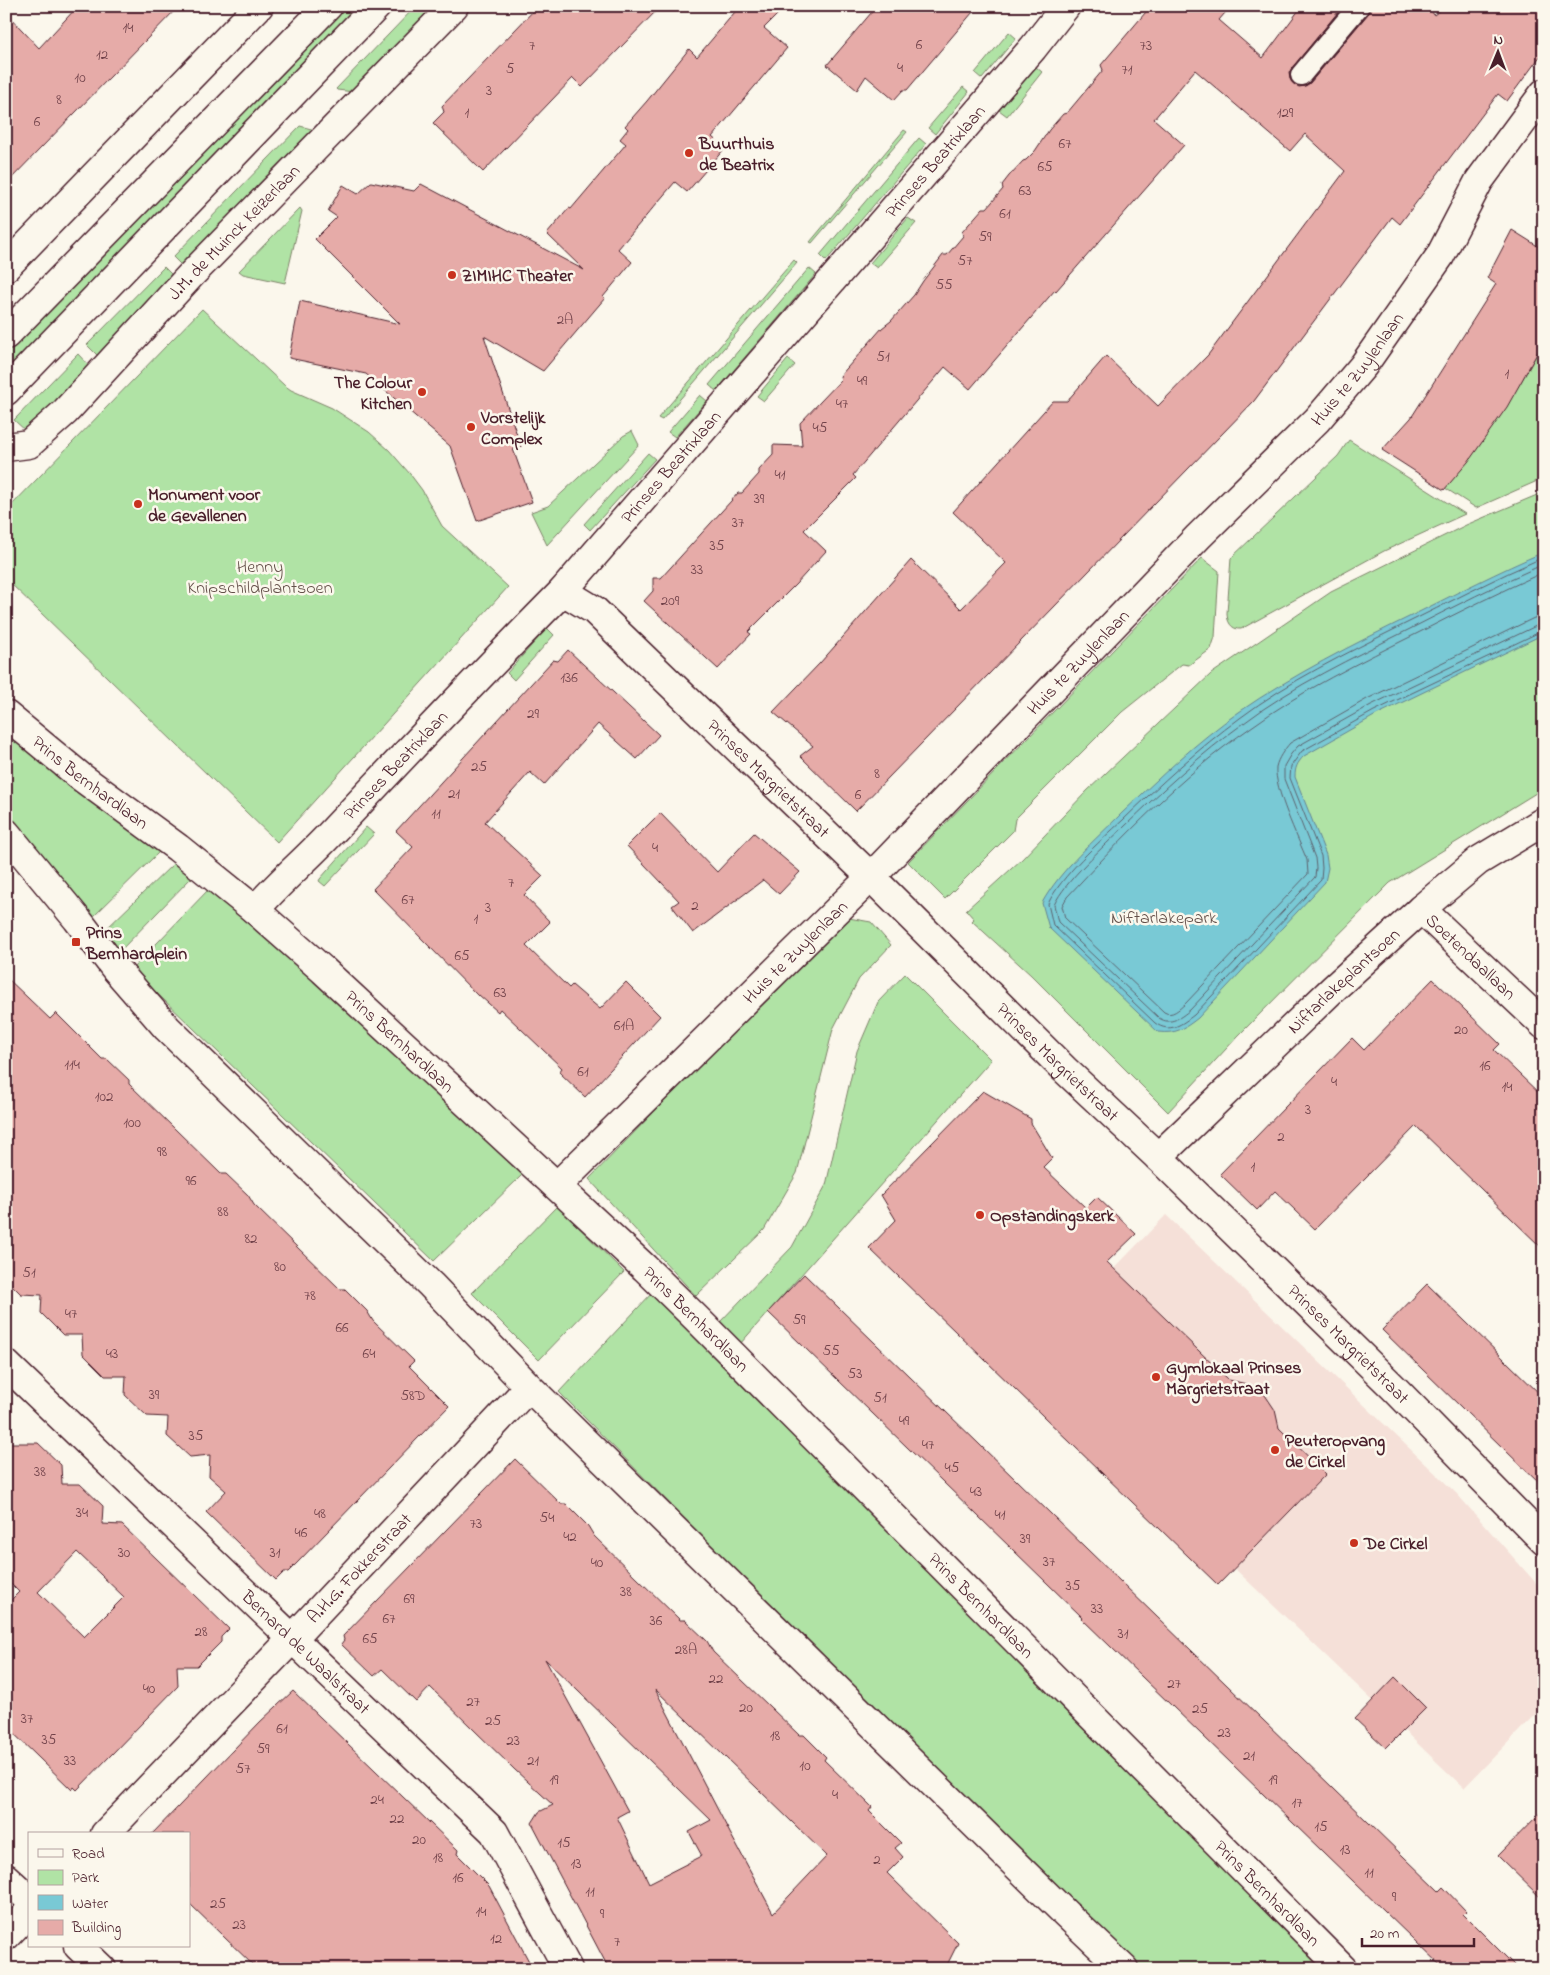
<svg xmlns="http://www.w3.org/2000/svg" width="1550" height="1975" font-family="'Indie Flower',sans-serif">
  <rect width="100%" height="100%" fill="#fbf7ec"/>
  <filter id="ink" filterUnits="userSpaceOnUse"><feTurbulence type="fractalNoise" baseFrequency=".02" numOctaves="2"/><feDisplacementMap in="SourceGraphic" scale="10" xChannelSelector="R" yChannelSelector="G"/><feConvolveMatrix kernelMatrix="1 2 1 2 8 2 1 2 1" color-interpolation-filters="sRGB"/></filter>
  <g filter="url(#ink)">
    <!-- built -->
    <path fill="#f5e0d8" d="M1166,1215l291,279 87,98v113l-80,83 -443,-424z"/>
    <!-- green -->
    <path fill="#b0e3a5" stroke="#7d8168" d="M341,6h26l-361,371v-27z
      M416,6h24l-86,86 -17,-2 -1,-1z
      M1009,32l7,6 -34,41 -7,-6z
      M1036,67l6,5 -35,44 -8,-6z
      M963,87l6,5 -34,42 -7,-6z
      M300,126l15,4 -130,139 -12,-12z
      M904,130l3,2 -95,111 -2,-1z
      M919,138l7,6 -100,117 -6,-6z
      M300,208l2,3 -17,72 -42,-9 -4,-3z
      M908,218l8,5 -39,45 -7,-5z
      M794,260l3,3 -135,157 -4,-2z
      M164,267l12,12 -77,78 -12,-12z
      M809,268l7,6 -100,117 -7,-6z
      M202,309l82,76 7,5 41,18 37,24 20,18 21,24 12,16 20,36 66,61 -231,255 -271,-263v-68z
      M1544,342v136l-68,30 -31,-20c40,-45 70,-94 99,-146z
      M78,354l12,13 -63,65 -13,-12z
      M788,359l7,6 -31,36 -7,-5z
      M700,395l7,6 -32,36 -7,-5z
      M632,431l7,14 -92,100 -16,-33 17,-6 75,-70z
      M1349,440l116,74 -81,37 -143,78c-10,1 -14,-8 -14,-16l4,-55 107,-102z
      M648,453l7,6 -65,71 -6,-6z
      M1544,492v296l-154,95 -152,153 -70,76 -137,-137 -59,-54 2,-2 -8,-9 56,-51 65,-68 124,-117 120,-82 135,-67z
      M1202,558l17,13 -4,66 -4,12 -22,16 -7,-1 -60,48 -107,107 -2,12 -68,68 -37,-37z
      M547,628l7,7 -40,45 -7,-7z
      M6,725l155,125 -71,70 -84,-102z
      M366,827l8,7 -49,52 -6,-5 1,-2z
      M175,862l17,15 -74,76 -17,-19z
      M209,889l105,85 208,201 -88,86 -302,-292z
      M843,917l28,5 20,23 -32,34 -26,50 -36,144 -33,57 -68,66 -107,-117z
      M905,974l86,86 -251,284 -21,-21 73,-76 34,-62 31,-134 21,-49z
      M557,1206l67,66 -85,88 -67,-67z
      M652,1293l674,676h-188l-83,-78 -496,-499z"/>
    <!-- water -->
    <path fill="#79c9d5" stroke="#668591" d="M1544,552v82l-168,81 -72,41c-7,7 -9,12 -9,21l31,78 2,13 -3,14 -127,136c-14,11 -22,16 -40,14l-109,-104 -7,-25c18,-33 53,-63 80,-90 37,-35 75,-72 117,-101 55,-38 113,-67 172,-96 44,-22 88,-45 133,-64z"/>
    <g fill="none" stroke-linecap="round" stroke-linejoin="round">
      <!-- shore -->
      <path stroke="#5d636f" stroke-width="1" d="M1544,557c-49,21 -96,46 -143,69 -56,28 -112,55 -161,92 -42,31 -80,66 -117,102 -23,21 -63,57 -75,84l5,21 102,98c15,11 27,1 39,-8l127,-135 1,-12 -1,-12 -31,-78 1,-12 11,-15 72,-40 170,-81
        M1544,564c-46,20 -91,43 -136,66 -56,28 -114,55 -164,93 -43,31 -82,67 -120,104 -20,19 -59,54 -70,78l4,17 101,96c12,8 22,-1 31,-8l125,-133 1,-9 -1,-10 -31,-79v-13l7,-12 7,-8 73,-41 144,-69 23,-11 6,-1
        M1544,572c-43,19 -85,40 -126,61 -58,29 -116,57 -168,95 -68,47 -127,109 -183,169l-5,9 3,12 99,94c8,5 15,-3 21,-8l123,-130 -1,-14c-9,-22 -33,-71 -31,-93 2,-9 8,-17 14,-24l77,-44 167,-81 10,-2"/>
    </g>
    <!-- building -->
    <path fill="#e6aba8" stroke="#4a1f2b" fill-rule="evenodd" d="M78,6h101l-173,178v-171l33,35z
      M538,6h123l-79,81 -9,-9 -90,94 -50,-49 11,-11 -2,-6z
      M740,6h46l-22,22 23,20 -75,89 13,11 -38,44 -12,-10 -57,67 14,13 -29,35 2,1 -62,73 -59,-35 37,111 -8,2 19,53 -55,19 -27,-75 -84,-72 -77,-16 11,-57 100,23 -85,-85 22,-22 -9,-6 15,-26 15,9 13,-12 43,9 7,-7 163,86 -37,-36 22,-26 2,1 55,-65 -6,-5 8,-10 -3,-3 22,-25 42,-52 8,8z
      M877,6h101l-71,84h-4l-9,10 -28,-24 -9,14 -30,-25z
      M1151,6h80l-12,14 44,38 39,-52h41l-51,62 -3,5 1,6 4,5 5,3 6,-1 5,-3 58,-69 3,-8h57l6,9 12,-9h98v45l-37,50 -9,-7 -98,130 -8,-7 -138,184 -398,410 -56,-55 13,-10 -40,-34 47,-49 91,-103 50,49 45,-46 -53,-51 100,-111h14l39,-45 52,50 50,-51 137,-184 -40,-37 -15,17 -95,-81 -41,49 30,26 -128,146 -1,-1 -85,99 -25,-22 -92,108 3,3 -52,52 22,21 -30,33 -48,48 3,2 -33,35 -74,-68 9,-10v-13h8l70,-77 7,-8h4l17,-19v-4l14,-15v-10l29,1 -2,-23 41,-43 -1,-4 42,-48 9,-7 23,-26 9,-14 20,-26h4l16,-19 -1,-4 21,-24h4l16,-19 -1,-4 7,-9 14,-15 3,-1 9,-9 14,-21 14,-16 4,-1 36,-43 -2,-5z
      M1512,230l32,20v91l-37,66 -39,55 -24,28 -62,-40 29,-32 85,-134 -9,-6z
      M568,650l91,85 -22,24 -39,-35 -54,61 -14,-13 -45,50 58,54 -19,19 26,27 -24,24 43,42 3,-3 28,24 26,-27 34,34 -75,81 -26,-25 3,-4 -62,-59 -2,3 -19,-17 -1,1 -105,-107 40,-42 -17,-16 157,-171 5,1z
      M660,813l57,59 37,-39 46,39 -21,22 -16,-14 -70,53 -21,-27 7,-5 -52,-55z
      M6,977l44,42 6,-6 46,46h5l22,21v4l92,90h5l22,21 6,10 86,84h5l22,22 6,10 41,40 -5,5 40,40 -151,156 -10,10h-4l-8,8 -70,-68 20,-21 -17,-15 1,-21 -20,2 -23,-21 1,-19 -21,-1 -22,-21 1,-19h-21l-22,-22 -1,-19h-19l-22,-22 1,-18 -21,-1 -15,-15z
      M1433,979l67,65 -6,6 50,48v152l-128,-124 -101,103 -40,-38 -18,19 -37,-36 132,-136 12,12z
      M983,1091l48,28v4l21,35 -9,9 43,41 11,-11 39,37 -29,28 122,118 22,5 12,7 12,18 4,18 47,46 -108,111 -349,-337 27,-28 -15,-25z
      M804,1274l635,617 4,-4 23,24 -3,3 55,55h-74l-363,-351 1,-1 -314,-305z
      M1427,1284l117,114v90l-162,-158z
      M6,1443h32l23,22 1,19h18l23,22 -1,18 20,1 107,104 -8,8v5l-24,24h-20l1,20 -101,104 -3,-3 -2,3 -66,-64v-121l13,-13 -13,-13zM77,1552l47,45 -40,40 -46,-45z
      M515,1459l46,45h5l22,22 6,10 86,84h5l22,21 6,11 86,83h5l22,22 -2,3 48,47 -3,4 32,32 -6,5 8,9 -16,16 71,70 -13,26h-336l-77,-146 7,-11 14,-7 -38,-35 -85,-83 -14,15 -34,-33 -8,7 -33,-32 3,-4 -1,-4zM545,1659l166,161 -22,12 13,24 -53,27 -32,-66 11,-6zM655,1689l172,167 -54,57 -42,-78z
      M1395,1677l31,31 -40,40 -31,-29z
      M293,1691l165,159 -1,4 32,32 44,83h-276l-68,-66v-69h-37l108,-112z
      M1544,1809v92l-46,-45z"/>
    <g fill="none" stroke-linecap="round" stroke-linejoin="round">
      <!-- lane casing -->
      <g stroke="#4a1f2b" stroke-width="24">
        <path id="lane" d="M1301,75l58,-69"/>
      </g>
      <!-- street casing -->
      <g stroke="#4a1f2b" stroke-width="31">
        <g id="street">
          <path d="M6,267l253,-261"/>
          <path id="s1" d="M6,447l23,-3 36,-32 125,-136 264,-270"/>
          <path id="s2" d="M563,591l31,19 277,267 193,192 94,88 235,230 151,154"/>
          <path id="s3" d="M1421,909l123,116"/>
          <path id="s4" d="M255,910c24,-28 52,-51 77,-78 76,-81 153,-162 231,-241l470,-543 33,-42"/>
          <path id="s5" d="M1158,1157l176,-169 87,-79 57,-48 66,-40"/>
          <path id="s6" d="M557,1186l314,-309 327,-340 119,-117 46,-54 77,-110 39,-75 65,-88"/>
          <path id="s7" d="M6,1364l488,468 74,137"/>
          <path id="s8" d="M105,1834l187,-195 237,-252"/>
          <path d="M6,1878l23,21"/>
          <path d="M6,1936l23,-24"/>
          <path d="M78,1946l24,23"/>
        </g>
      </g>
      <!-- secondary casing -->
      <g stroke="#4a1f2b" stroke-width="31">
        <g id="secondary">
          <path d="M6,335l322,-329"/>
          <path d="M6,391l371,-385"/>
          <path id="s9" d="M6,715l75,62 97,71 77,62 68,60 322,298 51,50 647,651"/>
          <path d="M6,833l71,86 37,48 53,61 264,257 98,102 537,527 58,55"/>
        </g>
      </g>
      <!-- lane -->
      <use href="#lane" stroke="#fbf7ec" stroke-width="20"/>
      <!-- street -->
      <use href="#street" stroke="#fbf7ec" stroke-width="28"/>
      <!-- secondary -->
      <use href="#secondary" stroke="#fbf7ec" stroke-width="28"/>
    </g>
  </g>
  <!-- markers -->
  <g fill="#c8321e" stroke="#fbf7ec" stroke-width="2">
    <circle cx="689" cy="153" r="5"/>
    <circle cx="452" cy="275" r="5"/>
    <circle cx="422" cy="392" r="5"/>
    <circle cx="471" cy="427" r="5"/>
    <circle cx="138" cy="504" r="5"/>
    <rect x="71" y="937" width="10" height="10" rx="2.5"/>
    <circle cx="980" cy="1215" r="5"/>
    <circle cx="1156" cy="1377" r="5"/>
    <circle cx="1275" cy="1450" r="5"/>
    <circle cx="1354" cy="1543" r="5"/>
  </g>
  <g text-anchor="middle" stroke-width="5" stroke-linejoin="round" paint-order="stroke">
    <!-- number labels -->
    <g font-size="15" fill="#71424a">
      <text x="128" y="32">14</text>
      <text x="919" y="49">6</text>
      <text x="532" y="50">7</text>
      <text x="1146" y="50">73</text>
      <text x="102" y="59">12</text>
      <text x="900" y="72">4</text>
      <text x="510" y="73">5</text>
      <text x="1127" y="74">71</text>
      <text x="80" y="82">10</text>
      <text x="489" y="95">3</text>
      <text x="59" y="104">8</text>
      <text x="467" y="117">1</text>
      <text x="1285" y="117">129</text>
      <text x="37" y="126">6</text>
      <text x="1065" y="148">67</text>
      <text x="1045" y="171">65</text>
      <text x="1025" y="195">63</text>
      <text x="1005" y="218">61</text>
      <text x="985" y="241">59</text>
      <text x="965" y="265">57</text>
      <text x="944" y="289">55</text>
      <text x="565" y="324">2A</text>
      <text x="883" y="361">51</text>
      <text x="1507" y="378">1</text>
      <text x="862" y="385">49</text>
      <text x="842" y="408">47</text>
      <text x="820" y="432">45</text>
      <text x="780" y="479">41</text>
      <text x="759" y="503">39</text>
      <text x="738" y="527">37</text>
      <text x="717" y="550">35</text>
      <text x="697" y="574">33</text>
      <text x="670" y="605">209</text>
      <text x="569" y="682">136</text>
      <text x="533" y="718">29</text>
      <text x="479" y="771">25</text>
      <text x="877" y="778">8</text>
      <text x="454" y="798">21</text>
      <text x="858" y="799">6</text>
      <text x="436" y="818">11</text>
      <text x="655" y="852">4</text>
      <text x="511" y="887">7</text>
      <text x="408" y="904">67</text>
      <text x="695" y="910">2</text>
      <text x="488" y="912">3</text>
      <text x="476" y="923">1</text>
      <text x="462" y="960">65</text>
      <text x="500" y="997">63</text>
      <text x="624" y="1030">61A</text>
      <text x="1461" y="1034">20</text>
      <text x="72" y="1069">114</text>
      <text x="1485" y="1070">16</text>
      <text x="583" y="1076">61</text>
      <text x="1334" y="1086">4</text>
      <text x="1507" y="1091">14</text>
      <text x="104" y="1101">102</text>
      <text x="1308" y="1114">3</text>
      <text x="132" y="1127">100</text>
      <text x="1281" y="1141">2</text>
      <text x="162" y="1156">98</text>
      <text x="1253" y="1171">1</text>
      <text x="191" y="1185">96</text>
      <text x="223" y="1216">88</text>
      <text x="251" y="1243">82</text>
      <text x="280" y="1271">80</text>
      <text x="29" y="1277">51</text>
      <text x="310" y="1300">78</text>
      <text x="71" y="1318">47</text>
      <text x="799" y="1324">59</text>
      <text x="342" y="1332">66</text>
      <text x="831" y="1355">55</text>
      <text x="112" y="1358">43</text>
      <text x="369" y="1358">64</text>
      <text x="855" y="1378">53</text>
      <text x="154" y="1399">39</text>
      <text x="413" y="1400">58D</text>
      <text x="880" y="1402">51</text>
      <text x="904" y="1425">49</text>
      <text x="196" y="1440">35</text>
      <text x="928" y="1449">47</text>
      <text x="952" y="1472">45</text>
      <text x="40" y="1476">38</text>
      <text x="976" y="1496">43</text>
      <text x="82" y="1517">34</text>
      <text x="320" y="1518">48</text>
      <text x="1000" y="1519">41</text>
      <text x="547" y="1522">54</text>
      <text x="476" y="1528">73</text>
      <text x="301" y="1537">46</text>
      <text x="570" y="1541">42</text>
      <text x="1025" y="1543">39</text>
      <text x="124" y="1557">30</text>
      <text x="275" y="1557">31</text>
      <text x="1049" y="1566">37</text>
      <text x="597" y="1567">40</text>
      <text x="1073" y="1590">35</text>
      <text x="626" y="1596">38</text>
      <text x="409" y="1603">69</text>
      <text x="1097" y="1613">33</text>
      <text x="389" y="1623">67</text>
      <text x="656" y="1625">36</text>
      <text x="201" y="1636">28</text>
      <text x="1123" y="1638">31</text>
      <text x="370" y="1643">65</text>
      <text x="686" y="1654">28A</text>
      <text x="716" y="1683">22</text>
      <text x="1174" y="1688">27</text>
      <text x="149" y="1693">40</text>
      <text x="473" y="1706">27</text>
      <text x="746" y="1712">20</text>
      <text x="1200" y="1713">25</text>
      <text x="27" y="1723">37</text>
      <text x="493" y="1725">25</text>
      <text x="282" y="1733">61</text>
      <text x="1224" y="1737">23</text>
      <text x="775" y="1740">18</text>
      <text x="49" y="1744">35</text>
      <text x="513" y="1745">23</text>
      <text x="263" y="1753">59</text>
      <text x="1249" y="1760">21</text>
      <text x="70" y="1765">33</text>
      <text x="533" y="1765">21</text>
      <text x="805" y="1770">10</text>
      <text x="243" y="1773">57</text>
      <text x="554" y="1784">19</text>
      <text x="1273" y="1784">19</text>
      <text x="835" y="1799">4</text>
      <text x="377" y="1804">24</text>
      <text x="1297" y="1807">17</text>
      <text x="397" y="1823">22</text>
      <text x="1321" y="1831">15</text>
      <text x="419" y="1844">20</text>
      <text x="564" y="1847">15</text>
      <text x="1345" y="1854">13</text>
      <text x="438" y="1862">18</text>
      <text x="877" y="1864">2</text>
      <text x="576" y="1868">13</text>
      <text x="1369" y="1877">11</text>
      <text x="458" y="1882">16</text>
      <text x="590" y="1896">11</text>
      <text x="1394" y="1901">9</text>
      <text x="218" y="1908">25</text>
      <text x="481" y="1916">14</text>
      <text x="602" y="1918">9</text>
      <text x="239" y="1929">23</text>
      <text x="496" y="1943">12</text>
      <text x="617" y="1946">7</text>
    </g>
    <!-- poi labels -->
    <g font-size="18" font-weight="bold" fill="#4a1f2b" stroke="#fbf7ec" text-anchor="start">
      <text x="699" y="149">Buurthuis<tspan x="699" dy="21">de Beatrix</tspan></text>
      <text x="462" y="281">ZIMIHC Theater</text>
      <text x="412" y="388" text-anchor="end">The Colour<tspan x="412" dy="21">Kitchen</tspan></text>
      <text x="481" y="423">Vorstelijk<tspan x="481" dy="21">Complex</tspan></text>
      <text x="148" y="500">Monument voor<tspan x="148" dy="21">de Gevallenen</tspan></text>
      <text x="86" y="938">Prins<tspan x="86" dy="21">Bernhardplein</tspan></text>
      <text x="990" y="1221">Opstandingskerk</text>
      <text x="1166" y="1373">Gymlokaal Prinses<tspan x="1166" dy="21">Margrietstraat</tspan></text>
      <text x="1285" y="1446">Peuteropvang<tspan x="1285" dy="21">de Cirkel</tspan></text>
      <text x="1364" y="1549">De Cirkel</text>
    </g>
    <!-- street labels -->
    <g font-size="18" fill="#4a1f2b" stroke="#fbf7ec">
      <text dy="6" stroke="none"><textPath href="#s4" startOffset="1012">Prinses Beatrixlaan</textPath></text>
      <text dy="6" stroke="none"><textPath href="#s1" startOffset="318">J.M. de Muinck Keizerlaan</textPath></text>
      <text dy="6" stroke="none"><textPath href="#s6" startOffset="1144">Huis te Zuylenlaan</textPath></text>
      <text dy="6" stroke="none"><textPath href="#s4" startOffset="608">Prinses Beatrixlaan</textPath></text>
      <text dy="6" stroke="none"><textPath href="#s6" startOffset="739">Huis te Zuylenlaan</textPath></text>
      <text dy="6" stroke="none"><textPath href="#s4" startOffset="202">Prinses Beatrixlaan</textPath></text>
      <text dy="6" stroke="none"><textPath href="#s2" startOffset="279">Prinses Margrietstraat</textPath></text>
      <text dy="6" stroke="none"><textPath href="#s9" startOffset="108">Prins Bernhardlaan</textPath></text>
      <text dy="6" stroke="none"><textPath href="#s6" startOffset="334">Huis te Zuylenlaan</textPath></text>
      <text dy="6" stroke="none"><textPath href="#s3" startOffset="69">Soetendaallaan</textPath></text>
      <text dy="6" stroke="none"><textPath href="#s5" startOffset="256">Niftarlakeplantsoen</textPath></text>
      <text dy="6" stroke="none"><textPath href="#s9" startOffset="512">Prins Bernhardlaan</textPath></text>
      <text dy="6" stroke="none"><textPath href="#s2" startOffset="684">Prinses Margrietstraat</textPath></text>
      <text dy="6" stroke="none"><textPath href="#s9" startOffset="918">Prins Bernhardlaan</textPath></text>
      <text dy="6" stroke="none"><textPath href="#s2" startOffset="1089">Prinses Margrietstraat</textPath></text>
      <text dy="6" stroke="none"><textPath href="#s8" startOffset="368">A.H.G. Fokkerstraat</textPath></text>
      <text dy="6" stroke="none"><textPath href="#s9" startOffset="1322">Prins Bernhardlaan</textPath></text>
      <text dy="6" stroke="none"><textPath href="#s7" startOffset="416">Bernard de Waalstraat</textPath></text>
      <text dy="6" stroke="none"><textPath href="#s9" startOffset="1728">Prins Bernhardlaan</textPath></text>
    </g>
    <!-- park labels -->
    <g font-size="18" fill="#64504a" stroke="#fbf7ec">
      <text x="260" y="572">Henny<tspan x="260" dy="21">Knipschildplantsoen</tspan></text>
      <text x="1164" y="923">Niftarlakepark</text>
    </g>
  </g>
  <!-- margin -->
  <rect width="1550" height="1975" fill="none" stroke="#fbf7ec" stroke-width="25"/>
  <rect x="12" y="12" width="1525" height="1950" fill="none" stroke="#4a1f2b" stroke-width="2" filter="url(#ink)"/>
  <!-- legend -->
  <rect x="28" y="1832" width="162" height="115" fill="#fbf7ec" stroke="#b4a19f"/>
  <rect x="38" y="1849" width="25" height="8" fill="#fbf7ec" stroke="#b4a19f"/>
  <text x="72" y="1858" font-size="15" fill="#4a1f2b">Road</text>
  <rect x="38" y="1870" width="25" height="15" fill="#b0e3a5" stroke="#b4a19f"/>
  <text x="72" y="1882" font-size="15" fill="#4a1f2b">Park</text>
  <rect x="38" y="1895" width="25" height="15" fill="#79c9d5" stroke="#b4a19f"/>
  <text x="72" y="1908" font-size="15" fill="#4a1f2b">Water</text>
  <rect x="38" y="1920" width="25" height="15" fill="#e6aba8" stroke="#b4a19f"/>
  <text x="72" y="1932" font-size="15" fill="#4a1f2b">Building</text>
  <!-- north arrow -->
  <g transform="translate(1498 52) rotate(1)" stroke="#fbf7ec" stroke-width="4" paint-order="stroke">
  <path d="M0-4L9 19L0 12L-9 19Z" fill="#4a1f2b"/>
  <text y="-8" font-size="14" font-weight="bold" text-anchor="middle" fill="#4a1f2b">N</text>
  </g>
  <!-- scale -->
  <path d="M1362 1938v8h112v-8" fill="none" stroke="#4a1f2b" stroke-width="2.5"/>
  <text x="1370" y="1938" font-size="15" fill="#4a1f2b" stroke="#fbf7ec" stroke-width="4" paint-order="stroke">20 m</text>
</svg>
